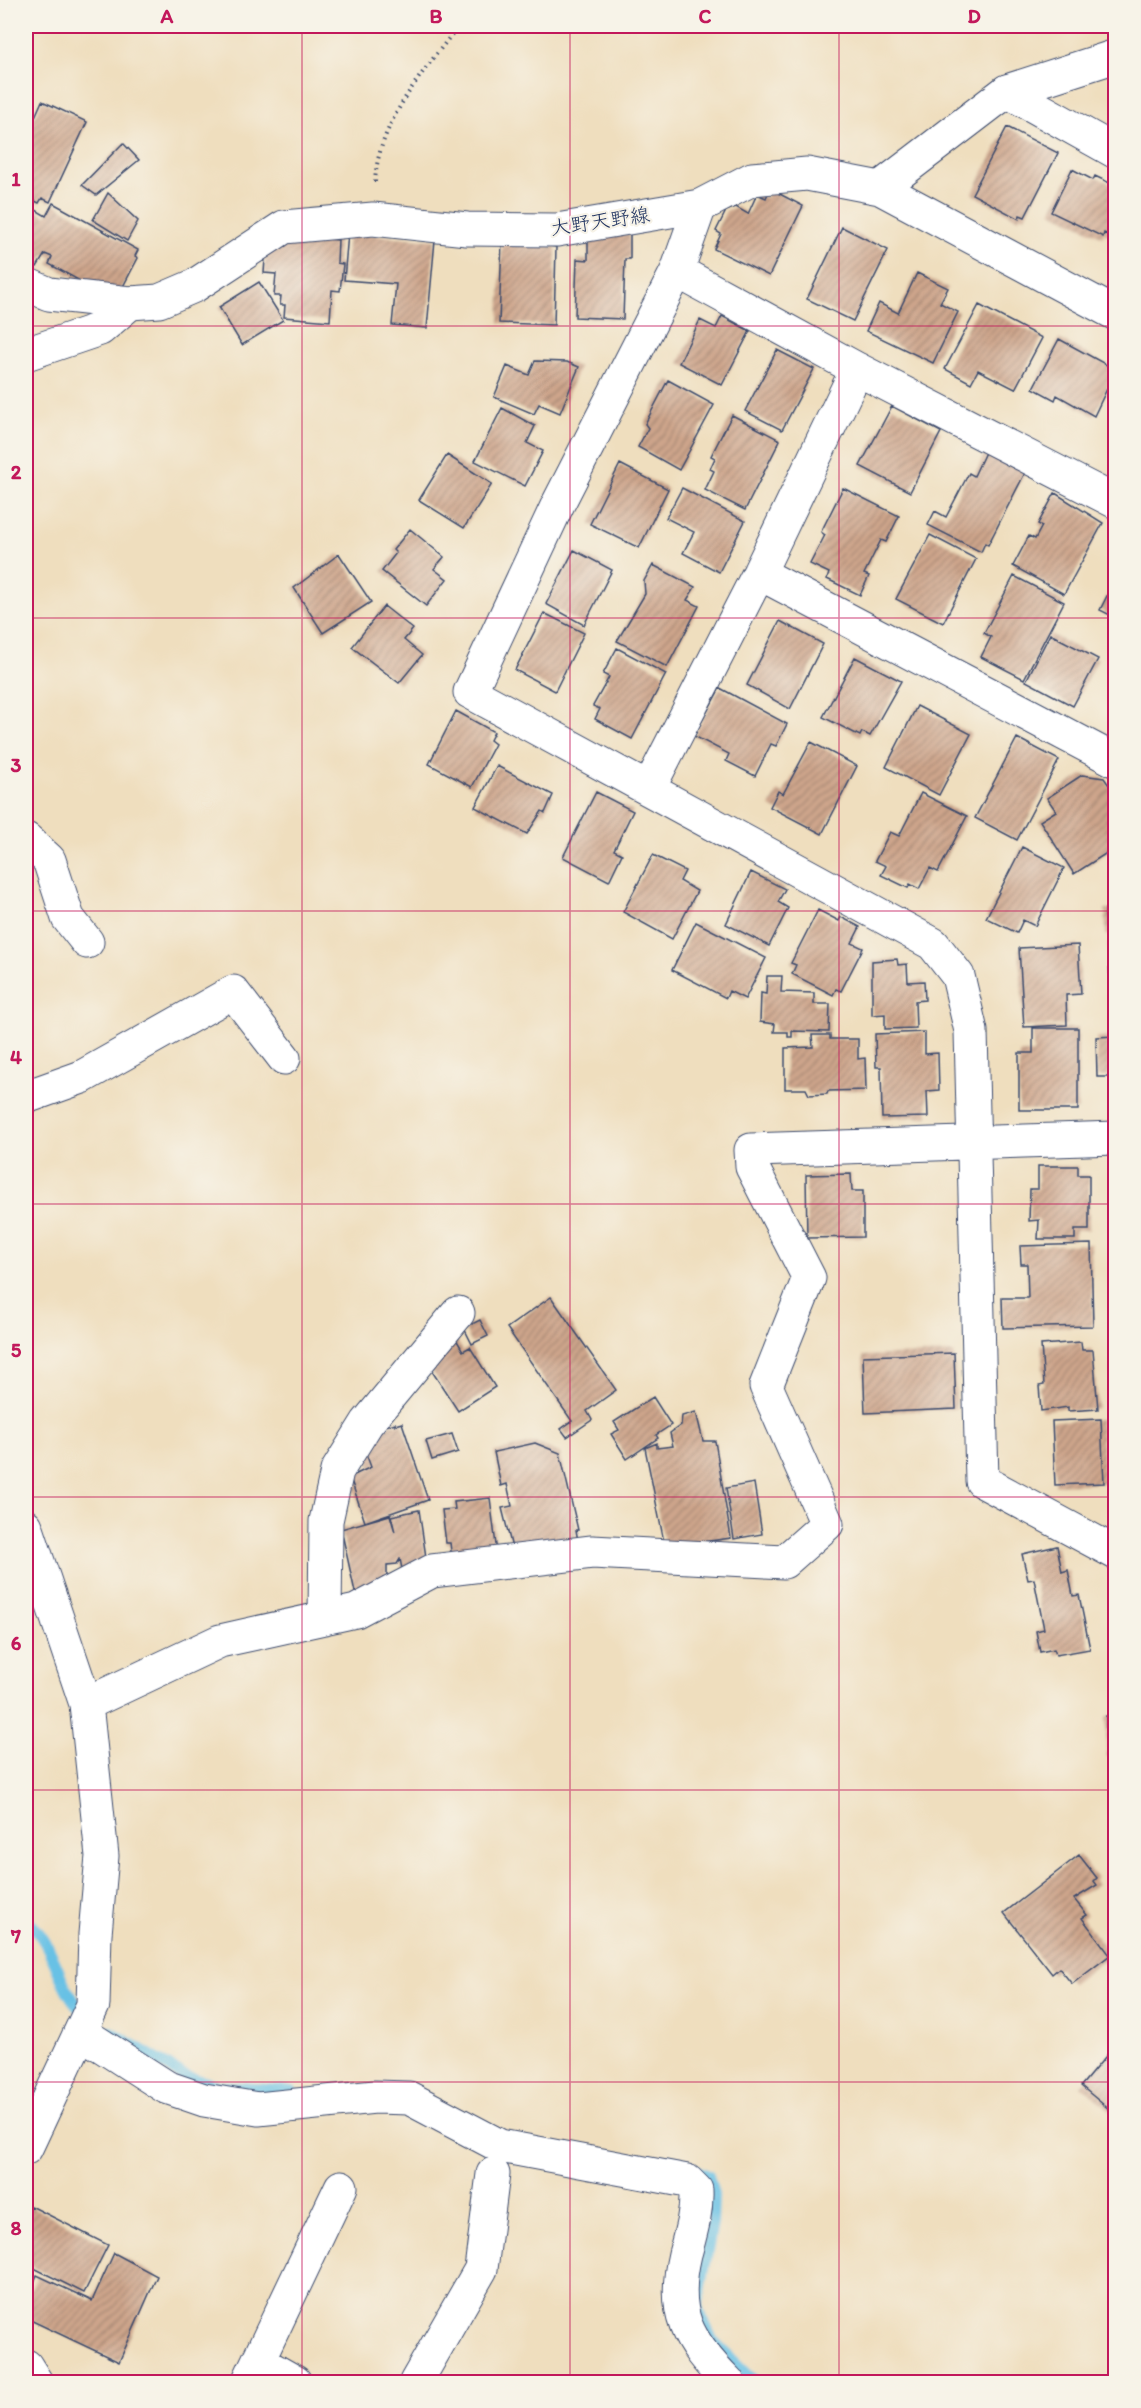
<svg xmlns="http://www.w3.org/2000/svg" width="1141" height="2408" font-family="Itim,'Klee One',sans-serif">
  <defs>
    <pattern id="building-hatch" width="6" height="6" patternUnits="userSpaceOnUse" patternTransform="scale(1.5)"><rect width="6" height="6" fill="#cea58b"/><path d="M-1 1l2-2M0 6l6-6M5 7l2-2" fill="none" stroke="#a68775"/></pattern>
  </defs>
  <rect width="100%" height="100%" fill="#f7f3e8"/>
  <filter id="ink" filterUnits="userSpaceOnUse"><feTurbulence type="fractalNoise" baseFrequency=".0167" numOctaves="2"/><feDisplacementMap in="SourceGraphic" scale="12" xChannelSelector="R" yChannelSelector="G"/><feConvolveMatrix kernelMatrix="1 2 1 2 8 2 1 2 1" color-interpolation-filters="sRGB"/></filter>
  <filter id="wash" filterUnits="userSpaceOnUse"><feTurbulence type="fractalNoise" baseFrequency=".008" numOctaves="4" result="noise"/><feDisplacementMap in="SourceGraphic" scale="24" xChannelSelector="R" yChannelSelector="G"/><feGaussianBlur stdDeviation="1.35" result="paint"/><feColorMatrix in="noise" values="0 0 0 0 0 0 0 0 0 0 0 0 0 0 0 0 0 1.4 0 .05"/><feComposite in="paint" operator="in"/></filter>
  <g filter="url(#wash)">
    <rect width="100%" height="100%" fill="#efdebe"/>
    <g fill="none" stroke-linecap="round" stroke-linejoin="round">
      <!-- stream -->
      <path stroke="#68c1e5" stroke-width="12" d="M26,1920c32,25 29,68 61,95
        M111,2032l73,44 33,10 75,6
        M690,2168l18,8 5,19 -1,28 -15,85 15,32 43,42"/>
    </g>
    <g id="blocks">
      <!-- building -->
      <path fill="url(#building-hatch)" d="M42,101l45,21 -37,80 -8,-4 -3,5 -13,-6v-60z
        M1007,127l51,26 -33,64 -5,-2 -1,4 -47,-25z
        M123,143l16,17 -43,35 -14,-10z
        M1072,169l21,11 2,-4 21,10v52l-12,-5 -1,4 -52,-25z
        M770,189l33,17 -34,70 -55,-27 7,-15 -5,-3 10,-20 10,-4 12,7 9,-20 9,4z
        M108,193l30,28 -11,20 -34,-21z
        M53,203l85,47 -3,6 3,2 -20,38 -25,-14 -2,5 -42,-23 3,-7 -7,-3 -8,13 -9,-4 -2,3v-62l20,12z
        M842,227l46,23 -35,71 -46,-22z
        M348,233l87,7 -8,88 -35,-3 4,-41 -52,-4z
        M588,233l42,1v25h-5l-2,60 -48,-2 2,-58 11,1z
        M280,235l58,5 -1,23 6,1 -3,27 -8,-1 -2,31 -46,-4 1,-12h-5l1,-9h-7l2,-22 -12,-1 2,-28z
        M502,239l54,8 -2,78 -55,-2z
        M917,273l31,15 -8,15 18,9 -25,51 -67,-32 13,-28 19,10z
        M259,282l24,38 -41,25 -23,-38z
        M979,305l63,33 -27,51 -37,-19 -7,13 -26,-14z
        M722,316l28,15 -28,54 -43,-22 21,-43 16,8z
        M1059,339l57,31 -22,46 -37,-21 -2,5 -22,-12z
        M777,350l37,19 -32,61 -37,-19z
        M535,361l32,1 12,5 -19,46 -21,-9 -5,10 -40,-17 13,-31 22,9z
        M668,380l46,25 -35,65 -41,-23 10,-19 -3,-4z
        M892,406l49,26 -31,60 -50,-26z
        M502,408l33,18 -8,17 16,8 -18,35 -50,-25z
        M732,415l48,25 -35,70 -40,-20 9,-19 -4,-2 5,-11 -4,-2z
        M987,448l40,21 -39,76 -3,-2 -4,9 -53,-27 7,-14 11,6 23,-44 5,3z
        M447,455l45,29 -28,44 -45,-28z
        M620,464l48,25 -29,59 -49,-24z
        M682,488l63,33 -26,51 -36,-19 11,-21 -28,-14z
        M843,488l56,28 -13,26 -5,-2 -17,34 5,2 -9,19 -33,-16 2,-6 -19,-9 15,-29 -4,-3z
        M1055,493l48,30 -39,71 -51,-28 16,-30 6,3 7,-13 -4,-2z
        M410,529l34,28 -10,12 13,10 -21,27 -44,-35 14,-18 -3,-3z
        M930,535l46,24 -33,64 -47,-24z
        M574,550l38,20 -28,55 -38,-21z
        M339,554l32,48 -48,31 -29,-45z
        M653,565l42,22 -8,13 12,6 -32,61 -50,-26 28,-47 -1,-13z
        M1014,576l50,26 -40,77 -43,-22 10,-20 -7,-4z
        M1113,584l3,1v33l-16,-8z
        M384,606l29,23 -9,11 18,15 -23,28 -47,-36z
        M544,613l40,20 -29,58 -40,-21z
        M780,621l43,23 -33,65 -43,-24z
        M1050,634l48,25 -25,47 -47,-25z
        M617,648l49,26 -34,65 -37,-20 5,-10 -7,-3 16,-29 -6,-3z
        M855,657l46,24 -31,55 -8,-4 -2,4 -37,-19z
        M720,688l67,36 -11,22 -5,-2 -16,32 -29,-15 3,-7 -35,-18z
        M917,706l54,28 -32,61 -53,-28z
        M456,711l38,21 -4,8 5,4 -23,43 -43,-23z
        M1017,738l42,22 -42,80 -42,-22z
        M811,742l46,24 -35,68 -52,-27 8,-16 5,3z
        M497,766l56,29 -8,18 -3,-2 -15,23 -52,-27z
        M1082,775l22,3 12,17v52l-42,27 -34,-53 16,-10 -9,-13z
        M596,792l37,19 -19,39 8,4 -13,27 -46,-24z
        M921,793l46,23 -29,56 -8,-4 -11,21 -9,-5 -2,4 -27,-13 5,-9 -11,-5 15,-29 9,4z
        M1022,847l42,21 -29,58 -12,-6 -6,13 -31,-15z
        M653,855l32,16 -5,10 17,10 -25,48 -49,-27z
        M1112,859h4v73h-3v3h-7l-1,-26h8z
        M751,872l34,17 -7,13 10,6 -19,38 -43,-22z
        M818,910l21,11 2,-4 19,10 -8,16 11,5 -22,43 -5,-2 -3,6 -41,-21 4,-9 -5,-2z
        M696,922l70,36 -21,41 -16,-8 -3,7 -54,-28z
        M1108,943h8v57h-5z
        M1078,945l3,49 -15,1 1,30 -43,2 -5,-79z
        M897,959l1,6 9,-1 1,18 16,-1 1,19 -10,1 1,27 -31,1v-15l-13,1v-54z
        M767,976h15l-1,16 33,1v11h16l-1,28 -37,-1v6h-4v-5h-14l1,-8 -15,-2 1,-29 5,1z
        M1033,1028h45v82h-59v-57h14z
        M925,1032v22l13,-1 1,37 -12,1 1,26 -46,1 -1,-51h-5l-1,-33z
        M812,1035h18v4h28v20l7,-1 1,32 -38,1 -1,3 -18,1 -3,-6h-21v-41l28,-1z
        M1116,1036v41h-19l-1,-40z
        M1038,1166h40v9h11v55h-14v9h-37l1,-19 -10,1 1,-32h8z
        M851,1174l1,17h11v46l-56,1 -1,-63z
        M1091,1244l2,82 -90,2 -1,-30h26l-1,-34h-6l-1,-18z
        M551,1297l65,93 -29,21 5,9 -25,17 -6,-8 11,-8 -65,-93z
        M480,1320l8,16 -16,8 -8,-16z
        M1111,1333h5v60h-4z
        M456,1339l7,12 7,-4 25,40 -37,24 -30,-46z
        M1081,1342l1,8h11l5,59 -30,2v-4l-27,4 -2,-25 5,-1 -3,-40z
        M954,1353l2,56 -91,4 -2,-57z
        M653,1397l18,28 -15,10 2,3 -31,21 -16,-25 8,-4 -5,-8z
        M696,1412l7,29h12l16,97 -66,9 -20,-99 12,-5v5l16,-2 -3,-13 11,-8 1,-9z
        M1101,1419l3,64 -49,2 -3,-64z
        M395,1423v2l7,-2 26,77 -63,22 -15,-45 21,-10 -9,-24 3,-10z
        M452,1434l6,18 -26,8 -6,-19z
        M535,1443l25,10 18,77h-2l2,11 -64,15 -12,-48 10,-2 -5,-22 -6,2 -7,-34z
        M754,1483l8,51 -28,5 -8,-51z
        M490,1498l7,55 -45,6 -2,-16h-4l-4,-33 13,-1 -1,-7z
        M419,1510l8,54 -25,5 -2,-10 -3,5 -10,1v13h-4v7l-28,7 -14,-63 49,-14 5,17 -4,-16z
        M1057,1546l5,26 6,-2 5,26 6,-1 11,54 -34,6 -2,-6 -14,3 -4,-21 8,-2 -10,-50 -6,1 -6,-26z
        M1106,1716h10v41h-9z
        M1079,1855l18,23 -3,3 3,4 -23,14 13,16 -5,3 28,37 -38,29 -13,-16 -7,6 -48,-61z
        M1116,2044v71l-35,-29z
        M31,2206l77,39 -24,48 -58,-29v-47z
        M114,2253l43,23 -38,86 -93,-44v-16l11,-27 55,26z"/>
    </g>
  </g>
  <g filter="url(#ink)">
    <use href="#blocks" fill-opacity="0" stroke="#3b496c" stroke-width="1.5"/>
    <g fill="none" stroke-linecap="round" stroke-linejoin="round">
      <!-- street casing -->
      <g stroke="#3b496c" stroke-width="35">
        <path id="street" d="M1007,91l109,61
          M700,206l-23,65 -119,233 -88,188 463,252 25,32 13,55 11,450 134,72
          M677,271l180,98 259,133
          M26,354l74,-25 30,-26
          M759,573l357,188
          M649,788l110,-215 98,-204
          M26,839l23,21 19,58 19,24
          M26,1097l56,-20 151,-85 51,66
          M26,1526l60,178 16,152 -7,78 -2,71 -67,143
          M325,1618l1,-97 11,-50 30,-48 91,-110
          M86,1704l134,-63 136,-30 76,-40 160,-19 192,10 43,-38 -61,-138 43,-108 -57,-111 -1,-17 365,-12
          M82,2033l84,54 38,13 54,9 117,-12 34,1 91,48 187,35 9,9c1,22 -5,42 -11,64 -14,59 2,87 43,128
          M258,2361l37,21
          M26,2366l10,16
          M248,2382l93,-195
          M416,2382l65,-113 12,-95"/>
      </g>
      <!-- secondary casing -->
      <g stroke="#3b496c" stroke-width="35">
        <path id="secondary" d="M880,188l127,-97 109,-35
          M26,284l23,10 81,9 29,-2 35,-15 90,-59 89,-8 94,10 90,1 143,-24 52,-27 55,-5 73,14 236,126"/>
      </g>
      <!-- path -->
      <path stroke="#3b496c" stroke-width="4" stroke-dasharray="1.5 4.5" stroke-linecap="butt" d="M375,182c3,-61 49,-110 83,-156"/>
      <!-- street -->
      <use href="#street" stroke="#fff" stroke-width="33"/>
      <!-- secondary -->
      <use href="#secondary" stroke="#fff" stroke-width="33"/>
    </g>
  </g>
  <!-- grid -->
  <path fill="none" stroke="#c2185b" stroke-width="1.5" stroke-opacity="0.55" d="M302,26v2356M570,26v2356M839,26v2356M26,326h1090M26,618h1090M26,911h1090M26,1204h1090M26,1497h1090M26,1790h1090M26,2082h1090"/>
  <g text-anchor="middle" stroke-width="4.5" stroke-linejoin="round" paint-order="stroke">
    <!-- street labels -->
    <g font-size="20" fill="#1b2f5e" stroke="#f7f3e8">
      <text transform="translate(600 221) rotate(-8)" y="7">大野天野線</text>
    </g>
  </g>
  <!-- margin -->
  <rect width="1141" height="2408" fill="none" stroke="#f7f3e8" stroke-width="66"/>
  <rect x="33" y="33" width="1075" height="2342" fill="none" stroke="#c2185b" stroke-width="2"/>
  <g font-size="20" text-anchor="middle" font-weight="bold" fill="#c2185b">
    <text x="167" y="23">A</text>
    <text x="436" y="23">B</text>
    <text x="705" y="23">C</text>
    <text x="974" y="23">D</text>
    <text x="16" y="186">1</text>
    <text x="16" y="479">2</text>
    <text x="16" y="772">3</text>
    <text x="16" y="1064">4</text>
    <text x="16" y="1357">5</text>
    <text x="16" y="1650">6</text>
    <text x="16" y="1943">7</text>
    <text x="16" y="2235">8</text>
  </g>
</svg>
